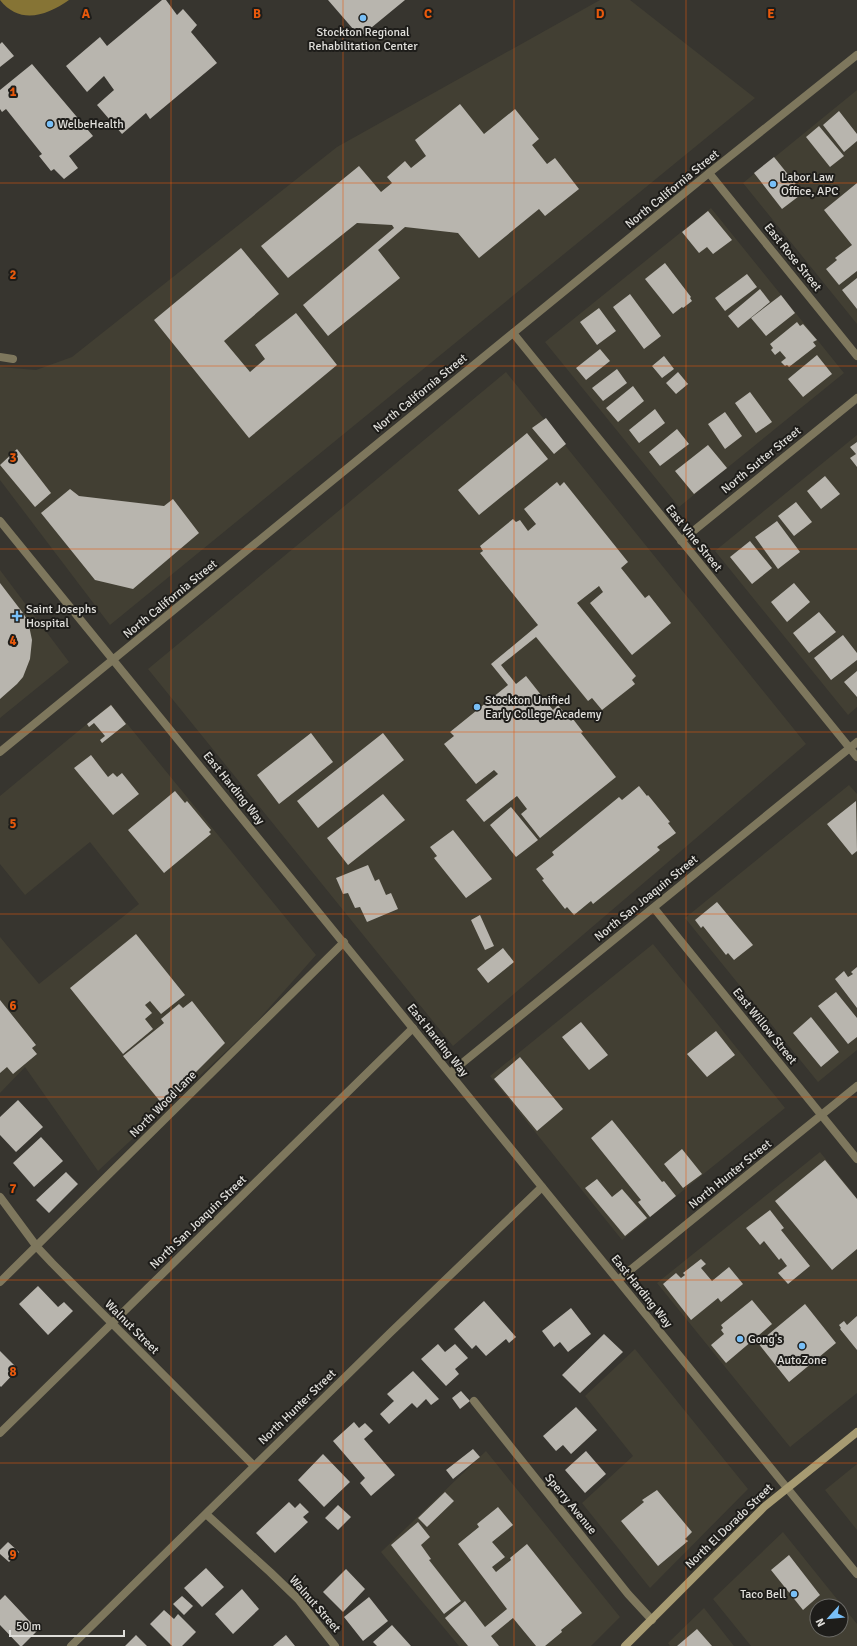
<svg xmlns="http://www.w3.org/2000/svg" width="857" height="1646" font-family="Signika,sans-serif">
  <rect width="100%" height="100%" fill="#37352f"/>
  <!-- built -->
  <path fill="#423f33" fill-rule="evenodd" d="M600,0h30l125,98 -645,527 -110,-145v-113l36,3 36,-13 265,-210z
    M857,90v234l-114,-141z
    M711,208l133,165 -165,134 -134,-165z
    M506,372l300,372 -353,302 -305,-377z
    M857,435v272l-9,8 -133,-164z
    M0,570l69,92 -69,56z
    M111,704l205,251 -63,71 -155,145 -73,-104 -25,26v-156l39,47 100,-80 -49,-62 -65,53 -25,-31v-68z
    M849,785l8,9v256l-39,32 -133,-164z
    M653,944l132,164 -163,132 -132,-164z
    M820,1152l37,46v195l-67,54 -133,-164z
    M635,1349l113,140 -98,99 -68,-85 51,-47 -48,-60z
    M486,1451l134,166 -29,29h-132l-78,-94z
    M857,1464v66l-32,-40z
    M783,1532l74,92v22h-106l-38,-47zM817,1606h24v24h-24z
    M704,1608l30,38h-64l-2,-3z"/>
  <!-- water -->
  <path fill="#867435" d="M0,0h69c-23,16 -49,25 -69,0z"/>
  <!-- building -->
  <path fill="#b8b5ae" d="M162,0h4l11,15 6,-6 14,16 -6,7 26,31 -67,56 -4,-6 -24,21 -25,-29 17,-15 -10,-14 -17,16 -21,-26 34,-29 7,9z
    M328,0h77l-45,37z
    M2,42l12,14 -14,11v-23z
    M32,64l61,72 -24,20 9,12 -14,11 -10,-10 -3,2 -12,-15 3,-2 -36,-45 -4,3 -2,-3v-19z
    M460,104l24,30 31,-25 24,30 -7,6 15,19 8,-6 24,31 -34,27 -6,-7 -60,49 -21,-25 -53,-6 -27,23 22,28 -72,58 -25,-31 91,-77 -2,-3 -35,-2 -69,55 -27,-32 98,-80 22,26 11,-9 -5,-6 18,-16 6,7 15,-12 -11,-16z
    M839,111l18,23v7l-13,11 -21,-27z
    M819,126l25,30 -14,11 -24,-30z
    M774,157l29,36 -21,16 -28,-36z
    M857,183v88l-18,14 -13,-16 11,-9 -2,-2 17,-13 -28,-35z
    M708,211l24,29 -19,14 -6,-7 -8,6 -17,-21z
    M241,248l38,46 -55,47 26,31 15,-13 -10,-14 41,-32 41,52 -88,73 -95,-118z
    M665,263l26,34 -1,1 2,3 -9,7 -1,-1 -9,7 -28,-35z
    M747,274l10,13 -32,24 -10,-13z
    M857,278v31l-15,-19z
    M760,289l10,13 -32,26 -10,-12z
    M630,294l31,42 -17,13 -31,-42z
    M781,295l14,18 -29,23 -15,-18z
    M599,308l17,23 -19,14 -17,-23z
    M797,322l3,4 3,-2 14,16 -4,2 3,4 -27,21 -2,-2 -2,1 -4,-4 5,-4 -6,-7 -5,4 -4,-5 2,-2 -3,-4z
    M600,349l10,12 -24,19 -10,-12z
    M817,355l15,19 -29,23 -15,-18z
    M664,356l10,13 -12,9 -10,-12z
    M617,369l10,14 -24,18 -11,-13z
    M678,372l10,12 -12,10 -10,-11z
    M633,386l11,15 -26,21 -12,-14z
    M750,392l22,30 -16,11 -21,-30z
    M655,409l10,14 -26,20 -10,-13z
    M725,412l17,24 -17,13 -17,-25z
    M546,418l20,26 -12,10 -22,-26z
    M677,429l12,15 -29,22 -11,-14z
    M527,433l21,26 -69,56 -21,-25z
    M857,442v25l-7,-9 6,-4 -6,-7z
    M708,445l19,23 -33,26 -19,-23z
    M17,449l34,44 -16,14 -35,-42z
    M825,476l15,18 -19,15 -14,-18z
    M557,482l3,4 4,-4 64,80 -7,6 24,30 4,-3 22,28 -39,32 -42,-52 13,-11 -4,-6 -22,17 59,73 -4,4 3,4 -33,26 -10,-12 -4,3 -52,-64 -35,28 15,19 10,-8 27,34 5,-5 13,16 2,-2 10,13 -2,1 35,44 -76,61 -19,-24 6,-5 -10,-13 -33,26 -18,-22 32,-26 -4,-4 -18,14 -32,-40 10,-8 -4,-4 58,-47 -17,-21 47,-39 -58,-72 3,-2 -3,-5 33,-27 3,3 4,-2 8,11 8,-7 -12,-15z
    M70,489l9,7 85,10 9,-7 26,34 -66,56 -38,-9 -54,-67z
    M796,502l16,20 -18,14 -16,-20z
    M777,521l23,31 -22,17 -23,-32z
    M750,541l22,27 -20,16 -22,-27z
    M0,583l23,30 5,8 4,19 -2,19 -7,18 -6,7 -17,15z
    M794,583l16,19 -23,20 -16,-20z
    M819,612l17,20 -27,21 -16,-20z
    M843,635l14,18v7l-26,20 -17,-22z
    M857,671v26l-13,-15z
    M111,705l15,19 -24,19 -2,-3 5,-4 -11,-13 -5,4 -2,-3z
    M311,733l22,29 -54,42 -22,-29z
    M383,733l21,27 -86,68 -21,-27z
    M91,755l17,22 5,-4 4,4 5,-4 17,21 -26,21 -39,-47z
    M639,786l8,10 1,-1 22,27 -2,1 8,10 -19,14 3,3 -67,54 -2,-3 -17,14 -7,-8 -2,2 -23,-29 2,-1 -8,-10 18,-14 -2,-3 67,-55 3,3z
    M175,791l10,12 2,-2 24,29 -2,2 2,2 -47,39 -36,-43z
    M383,794l22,26 -57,45 -21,-27z
    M856,801l1,50 -5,4 -25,-31z
    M511,807l27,33 -22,17 -26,-32z
    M453,830l39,49 -26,19 -32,-40 3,-2 -7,-9z
    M368,865l7,16 4,-2 7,16 5,-2 7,16 -31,13 -7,-15 -5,1 -7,-15 -5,1 -7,-16z
    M717,902l36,43 -19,15 -6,-7 -2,2 -23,-29 -2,2 -6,-8z
    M480,915l14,31 -9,4 -14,-30z
    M136,934l49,61 -24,19 -11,-13 -5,4 7,8 -7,6 8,10 -30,25 -53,-66z
    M503,948l11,14 -26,21 -11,-14z
    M857,967v41l-22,-29 9,-8 4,6 5,-3 -2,-2z
    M836,992l21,26v19l-9,7 -30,-38z
    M0,1000l36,45 -4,3 5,6 -24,20 -6,-7 -7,6z
    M192,1001l33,42 -62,62 -40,-49 41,-33 -3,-4 18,-15 4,4z
    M811,1017l28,35 -18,15 -28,-34z
    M581,1022l27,33 -19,15 -27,-33z
    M716,1031l19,24 -28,22 -20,-23z
    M520,1057l43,52 -26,22 -43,-52z
    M18,1100l25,27 -27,25 -16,-17v-18z
    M612,1120l50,62 2,-1 12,15 -26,21 -12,-15 3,-2 -50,-62z
    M41,1137l22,24 -29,26 -21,-24z
    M682,1149l20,25 -19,14 -19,-24z
    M825,1160l32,39v50l-25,21 -57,-69z
    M66,1172l12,12 -29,29 -13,-13z
    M597,1179l15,18 10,-8 25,29 -22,18 -40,-48z
    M770,1210l14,18 -3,2 29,36 -22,18 -10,-11 9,-7 -6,-8 -2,2 -15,-19 -4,4 -14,-17z
    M701,1259l5,5 -5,4 11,13 17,-14 14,17 -22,18 -3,-4 -27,22 -28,-36 13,-11 5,5 4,-3 -2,-2z
    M38,1286l20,21 6,-5 9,9 -25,24 -29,-31z
    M752,1300l20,24 -46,39 -15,-18 13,-11 -3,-4 2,-2 -2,-3z
    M484,1301l32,36 -7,6 -3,-4 -20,17 -10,-11 -4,4 -18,-20z
    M805,1304l31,39 -47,39 -31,-39z
    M571,1308l20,26 -23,18 -8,-10 -6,5 -12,-16z
    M857,1316v34l-17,-21 1,-1 -2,-3 5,-4 3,4z
    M604,1334l19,18 -43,41 -18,-18z
    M438,1344l7,8 10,-8 13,14 -13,11 4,5 -13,12 -25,-27z
    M0,1351l18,18 -17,18 -1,-1z
    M413,1371l26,28 -8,6 -5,-6 -9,9 -5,-5 -23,21 -9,-10 14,-13 -7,-7z
    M461,1391l9,10 -10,8 -8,-11z
    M576,1407l21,23 -26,24 -8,-9 -7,6 -13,-15z
    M354,1422l5,6 6,-5 8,8 -9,8 31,36 -24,21 -11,-13 5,-5 -32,-37z
    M473,1449l7,8 -27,22 -7,-9z
    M586,1451l20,23 -21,19 -20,-23z
    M323,1454l27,28 -26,25 -26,-27z
    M657,1490l35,42 -7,7 3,2 -30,25 -37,-45 23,-19 -2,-2z
    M445,1492l9,9 -27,26 -9,-9z
    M289,1502l6,6 5,-5 9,9 -6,5 5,5 -33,31 -19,-20z
    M338,1505l13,12 -13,13 -13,-12z
    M498,1507l15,18 -21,17 13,15 -13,10 4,5 15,-12 -1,-2 17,-14 55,69 -21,17 1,2 -17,14h-9l-23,-28 -22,18 8,10h-31l-23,-28 20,-17 20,26 22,-18 -49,-65 21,-17 -2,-3z
    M418,1522l12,15 -9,8 10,14 -2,1 32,41 -17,13 -53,-69z
    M8,1542l11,10 -10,10 -9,-8v-4z
    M789,1555l31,40 -17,15 -32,-40z
    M206,1568l18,19 -22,20 -18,-19z
    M346,1569l19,20 -22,23 -20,-20z
    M242,1589l17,20 -26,25 -18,-20z
    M5,1595l33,35 -16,16h-2l-20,-21v-25z
    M182,1596l11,10 -9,9 -11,-11z
    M369,1597l19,24 -25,20 -19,-24z
    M164,1610l10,9 4,-5 18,18 -14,14h-10l-22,-22z
    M392,1625l19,21h-34l-4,-4z
    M697,1629l15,17h-35z
    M136,1635l11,11h-22z
    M286,1635l9,11h-22z"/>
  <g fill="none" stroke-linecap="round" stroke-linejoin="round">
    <!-- minor -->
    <path stroke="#7e775d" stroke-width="8" d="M709,173l148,183
      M513,333l344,424
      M0,357l13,2
      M681,541l176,-143
      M654,908l203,251
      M0,1197l37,50 15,16 202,203
      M0,1282l344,-340
      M474,1401l154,193 24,26
      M0,1433l413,-405
      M206,1514l64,58 28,27 37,47
      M71,1646l319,-313 152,-146"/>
    <!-- tertiary -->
    <path stroke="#7e775d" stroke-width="8" d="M0,521l857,1053
      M0,752l709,-579 148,-118
      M450,1073l407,-331
      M618,1280l239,-194"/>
    <!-- secondary -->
    <path stroke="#a79b72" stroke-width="8" d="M625,1646l139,-139 93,-75"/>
  </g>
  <!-- grid -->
  <path fill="none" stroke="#e8590c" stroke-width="1" stroke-opacity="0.55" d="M171,0v1646M343,0v1646M514,0v1646M686,0v1646M0,183h857M0,366h857M0,549h857M0,732h857M0,914h857M0,1097h857M0,1280h857M0,1463h857"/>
  <!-- markers -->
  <g fill="#78bff7" stroke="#1e1d1a" stroke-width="1.5">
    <circle cx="363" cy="18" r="4"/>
    <circle cx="50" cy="124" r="4"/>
    <circle cx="773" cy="184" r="4"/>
    <path d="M15 610h4v4h4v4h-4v4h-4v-4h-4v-4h4z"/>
    <circle cx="477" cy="707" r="4"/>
    <circle cx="740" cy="1339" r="4"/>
    <circle cx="802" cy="1346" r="4"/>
    <circle cx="794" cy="1594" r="4"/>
  </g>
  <g text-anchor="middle" stroke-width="4" stroke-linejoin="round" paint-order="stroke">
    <!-- poi labels -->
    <g font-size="12" fill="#e0dfdb" stroke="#1e1d1a" text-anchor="start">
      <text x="363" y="36" text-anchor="middle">Stockton Regional<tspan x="363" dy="14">Rehabilitation Center</tspan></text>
      <text x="58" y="128">WelbeHealth</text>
      <text x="781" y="181">Labor Law<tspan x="781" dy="14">Office, APC</tspan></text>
      <text x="26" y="613">Saint Josephs<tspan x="26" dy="14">Hospital</tspan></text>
      <text x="485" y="704">Stockton Unified<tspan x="485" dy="14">Early College Academy</tspan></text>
      <text x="748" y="1343">Gong's</text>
      <text x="802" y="1364" text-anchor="middle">AutoZone</text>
      <text x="786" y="1598" text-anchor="end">Taco Bell</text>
    </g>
    <!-- street labels -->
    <g font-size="12" fill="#e0dfdb" stroke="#1e1d1a">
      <text transform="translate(672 189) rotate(-39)" y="4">North California Street</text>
      <text transform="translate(793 257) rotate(51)" y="4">East Rose Street</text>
      <text transform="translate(420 393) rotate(-39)" y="4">North California Street</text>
      <text transform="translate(761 460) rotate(-39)" y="4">North Sutter Street</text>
      <text transform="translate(694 538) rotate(51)" y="4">East Vine Street</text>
      <text transform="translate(170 599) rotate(-39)" y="4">North California Street</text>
      <text transform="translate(234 788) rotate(51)" y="4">East Harding Way</text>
      <text transform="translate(646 898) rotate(-39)" y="4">North San Joaquin Street</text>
      <text transform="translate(765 1026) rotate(51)" y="4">East Willow Street</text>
      <text transform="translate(438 1040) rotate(51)" y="4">East Harding Way</text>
      <text transform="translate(163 1104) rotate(-45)" y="4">North Wood Lane</text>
      <text transform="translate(730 1174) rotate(-39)" y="4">North Hunter Street</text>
      <text transform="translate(198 1222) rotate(-44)" y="4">North San Joaquin Street</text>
      <text transform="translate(642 1291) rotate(51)" y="4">East Harding Way</text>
      <text transform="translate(132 1327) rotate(45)" y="4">Walnut Street</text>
      <text transform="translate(297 1407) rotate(-44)" y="4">North Hunter Street</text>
      <text transform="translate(571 1504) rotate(51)" y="4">Sperry Avenue</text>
      <text transform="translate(729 1526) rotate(-44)" y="4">North El Dorado Street</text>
      <text transform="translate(315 1604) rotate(49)" y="4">Walnut Street</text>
    </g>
  </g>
  <g font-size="13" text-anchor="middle" font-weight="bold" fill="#e8590c" stroke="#1e1d1a" stroke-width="4" stroke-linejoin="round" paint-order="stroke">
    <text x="86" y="18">A</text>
    <text x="257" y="18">B</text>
    <text x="428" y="18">C</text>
    <text x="600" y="18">D</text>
    <text x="771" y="18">E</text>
    <text x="13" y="96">1</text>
    <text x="13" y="279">2</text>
    <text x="13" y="462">3</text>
    <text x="13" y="645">4</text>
    <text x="13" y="828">5</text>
    <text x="13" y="1010">6</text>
    <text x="13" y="1193">7</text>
    <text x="13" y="1376">8</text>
    <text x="13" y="1559">9</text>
  </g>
  <!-- north arrow -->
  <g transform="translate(829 1618) rotate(243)"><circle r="19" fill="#1e1d1a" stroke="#6c6b67"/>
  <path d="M0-3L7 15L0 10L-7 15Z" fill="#78bff7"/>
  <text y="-6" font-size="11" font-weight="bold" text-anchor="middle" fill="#e0dfdb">N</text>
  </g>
  <!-- scale -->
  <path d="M10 1630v6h114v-6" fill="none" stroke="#e0dfdb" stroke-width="2"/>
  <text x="16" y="1630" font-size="12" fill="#e0dfdb" stroke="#1e1d1a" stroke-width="3" paint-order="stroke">50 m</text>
</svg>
